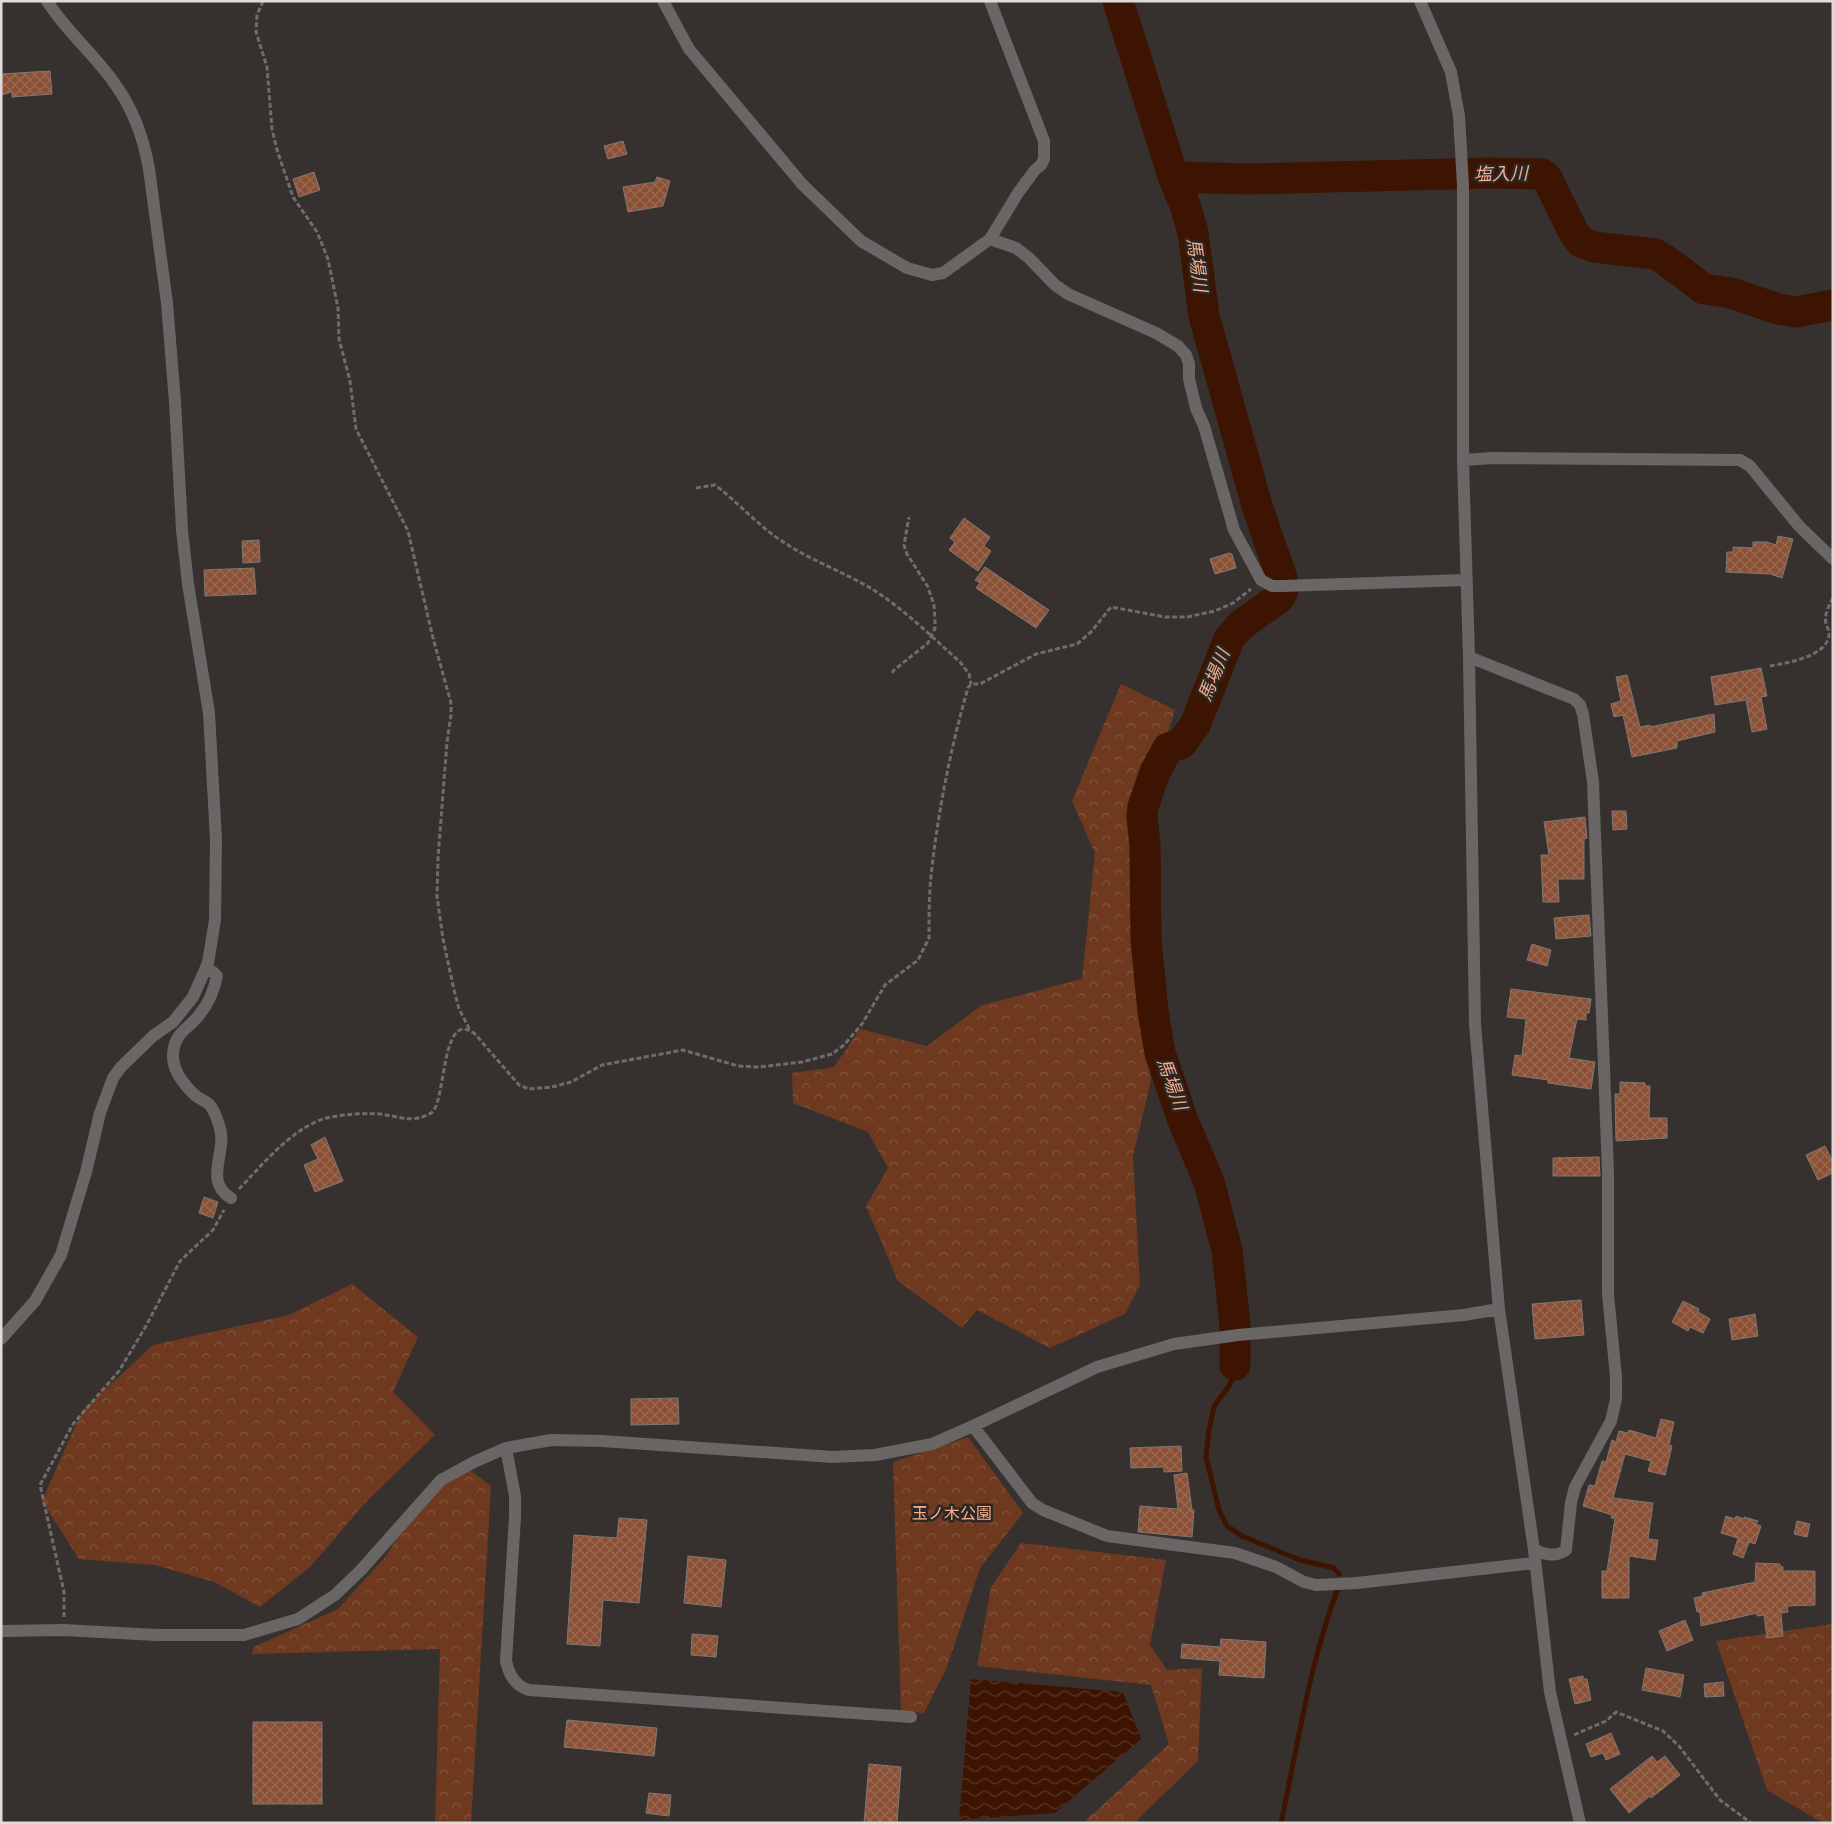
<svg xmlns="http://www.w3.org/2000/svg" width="1834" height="1824" font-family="'Fira Sans','Noto Sans JP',sans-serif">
  <defs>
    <pattern id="forest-crowns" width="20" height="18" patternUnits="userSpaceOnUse" patternTransform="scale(1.25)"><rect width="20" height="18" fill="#6e391f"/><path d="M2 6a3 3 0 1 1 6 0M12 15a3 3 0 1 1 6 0" fill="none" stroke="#82553f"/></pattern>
    <pattern id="water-waves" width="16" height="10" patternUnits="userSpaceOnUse" patternTransform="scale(1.25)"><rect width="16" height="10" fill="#3c1401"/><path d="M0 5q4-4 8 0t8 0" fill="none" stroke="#583625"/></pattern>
    <pattern id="building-cross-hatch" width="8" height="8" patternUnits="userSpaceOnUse" patternTransform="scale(1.25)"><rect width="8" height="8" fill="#8b5136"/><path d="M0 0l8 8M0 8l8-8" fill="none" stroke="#9b6952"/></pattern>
  </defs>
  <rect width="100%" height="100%" fill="#36312f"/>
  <!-- forest -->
  <path fill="url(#forest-crowns)" d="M1121,684l54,26 -39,122 2,141 13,107 -18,76 7,129 -15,29 -75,34 -73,-38 -15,18 -64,-47 -32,-75 22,-38 -20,-36 -75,-29 -1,-30 42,-6 26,-38 67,17 55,-41 100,-26 13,-126 -23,-52z
    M352,1284l66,53 -25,55 42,43 -69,67 -55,64 -51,41 -46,-25 -59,-17 -76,-6 -37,-58 40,-90 71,-66 136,-30z
    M968,1437l55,76 -43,55 -33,99 -23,46 -23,-2 -8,-249z
    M467,1468l24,18 -20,337h-36l5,-174 -188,5 2,-7 84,-38 48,-53 38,-61z
    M1021,1543l145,17 -16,85 17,25 35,-2 -4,93 -60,58 -1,4h-54l86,-79 -18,-59 -174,-19 14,-79z
    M1833,1624v199h-10l-56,-33 -51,-149z"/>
  <!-- water -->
  <path fill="url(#water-waves)" d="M971,1679l152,13 18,47 -86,74 -96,7z"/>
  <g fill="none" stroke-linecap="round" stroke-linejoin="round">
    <!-- stream -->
    <path stroke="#3c1401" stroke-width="5" d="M1235,1365l-1,10 -5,11 -15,20 -6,30 -2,21 13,53 8,16 15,10 58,24 34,8 5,6
      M1281,1823c17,-78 28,-158 56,-232"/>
    <!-- river -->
    <path stroke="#3c1401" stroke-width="31" d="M1118,1l56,178 11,26 8,27 11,84 54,193 24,69 1,13 -4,7 -38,27 -12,14 -34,86 -14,19 -13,4 -13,24 -12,35 -1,10 3,28 1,95 7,71 7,42 22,65 27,64 18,68 8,75v40
      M1174,179l2,-2 71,2 243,-6 52,1 5,4 27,55 7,9 13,5 61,7 9,5 40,30 27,4 47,16 18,3 37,-7"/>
  </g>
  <!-- building -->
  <path fill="url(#building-cross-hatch)" stroke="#7e7875" d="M50,71l2,23 -40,3v-5l-11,3v-21z
    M623,141l4,13 -19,5 -4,-13z
    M314,172l6,18 -21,7 -6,-18z
    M657,177l13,4 -7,25 -35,6 -5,-25 32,-5z
    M964,518l26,19 -6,9 7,5 -13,20 -29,-21 6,-8 -5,-4z
    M1778,536l15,3 -11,39 -12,-4 -44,-2 1,-20h6v-5l20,1v-6h14l9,3z
    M259,540l1,22 -17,1 -1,-22z
    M1229,553l3,1 4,14 -21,6 -5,-15z
    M985,567l64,43 -13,18 -60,-40 4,-5 -5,-3z
    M254,568l2,26 -51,2 -1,-26z
    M1761,668l6,28 -6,1 6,32 -15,3 -6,-32 -31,5 -4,-28z
    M1627,675l13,52 10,-2v2l64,-13 1,18 -38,9v7l-45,9 -9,-42 -9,2 -3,-13 10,-3 -5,-24z
    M1612,811h14l1,18 -14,1z
    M1585,817l2,21 -3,1v40h-26l1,23h-16l-2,-47h8l-5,-33z
    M1589,915l2,21 -35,3 -2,-21z
    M1532,944l19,6 -4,16 -20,-6z
    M1511,989l80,10 -2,14h-3v7l-9,-1 -8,39 26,4 -4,27 -43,-6v-3l-36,-5 3,-20 7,1 4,-37 -19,-2z
    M1620,1082l25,1v3h5l-1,32h18v20l-51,3 -1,-47h5z
    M325,1137l18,44 -28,11 -11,-27 14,-6 -7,-14z
    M1825,1146l8,16v11l-15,7 -12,-25z
    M1599,1157l1,19h-47v-18z
    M204,1197l14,5 -5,16 -14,-5z
    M1581,1300l3,35 -49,4 -3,-35z
    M1683,1301l16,8 -1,3 12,7 -7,14 -13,-6 -2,4 -16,-9z
    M1755,1314l3,22 -26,4 -3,-21z
    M678,1398l1,26 -48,1v-26z
    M1661,1419l13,3 -5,23 3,1 -7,29 -17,-4 3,-10 -26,-7 -12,44 40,5 -5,36 10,1 -3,20 -26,-4v42h-27v-27h5l8,-53h-4l1,-3 -29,-9 6,-21 6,1 7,-25 4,1 6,-22 4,2 3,-11 9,2 1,-3 27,8z
    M1181,1446l1,25 -18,1v-5l-33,1 -1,-20z
    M1187,1473l5,37h2l-2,27 -54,-5 2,-26 38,3 -4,-34z
    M1726,1516l9,3 1,-3 8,3v-2l14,4 -2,3 5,2 -6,18 -6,-2 -6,16 -10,-4 5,-16 -17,-5z
    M619,1518l28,2 -8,83 -36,-3 -3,46 -33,-2 7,-109 43,3z
    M1797,1521l13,3 -3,13 -13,-3z
    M688,1556l38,4 -5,47 -37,-4z
    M1756,1563l24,1v2l3,1v4h32v34l-28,1 1,6 -7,1 2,23 -16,2 -3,-23 -7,1v-3l-56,13 -1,-14h-3l-3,-14 9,-2 -1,-3 53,-11z
    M1685,1620l8,20 -26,11 -8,-20z
    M692,1634l26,2 -2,21 -25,-2z
    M1221,1639l45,3 -2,36 -45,-3 1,-14 -39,-3 1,-14 38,3z
    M1646,1668l38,7 -4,22 -38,-7z
    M1583,1676v3h4l4,21 -16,4 -6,-25z
    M1723,1682l1,14 -19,1 -1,-13z
    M567,1720l90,8 -3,28 -90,-9z
    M253,1722h69v82h-69z
    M1611,1733l9,21 -14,6 -3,-7 -12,4 -5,-13z
    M1652,1756l5,6 8,-6 15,19 -29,23 -1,-2 -21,17 -19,-24z
    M869,1764l32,3 -4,56h-33z
    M649,1793l22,2 -2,21 -23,-3z"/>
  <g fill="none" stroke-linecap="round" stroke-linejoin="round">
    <!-- path -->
    <path stroke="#716c6b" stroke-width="3" stroke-dasharray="5 2.5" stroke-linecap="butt" d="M263,1l-6,14 -1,17 11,35 5,62 5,21 16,47 24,35 11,27 10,49 1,31 11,42 6,48 52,102 25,107 18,65v12l-4,27 -9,116 -1,38 6,43 11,51 5,19 11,21
      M696,488l19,-3c24,18 44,42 70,58 27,18 59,29 87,46 32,20 60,48 88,73l9,12 2,10
      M1770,666c16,-3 57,-9 59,-31 0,-4 -1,-7 -3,-11 -2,-9 2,-17 7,-26
      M892,673l2,-3 34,-27 7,-15v-8l-1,-15 -6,-18 -21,-33 -3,-9 5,-28
      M239,1189c23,-24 55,-63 88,-71 17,-4 35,-5 53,-4 18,2 33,10 51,-1 16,-10 9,-106 44,-79l44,51 10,4 23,-2 19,-5 31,-17 81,-15 55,16 21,1 43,-5 30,-8 12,-9 18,-21 23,-39 33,-25 11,-22c0,-20 0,-41 2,-62 7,-64 19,-126 37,-188l3,-4h9l56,-30 41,-10 14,-12 20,-25 54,10h22l28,-6 18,-8 18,-14
      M64,1617v-25l-24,-107 33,-61 46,-53 27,-45 34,-65 33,-31 11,-20
      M1574,1735l32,-14 10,-9 47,19 16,15 41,54 31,23"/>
    <!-- minor -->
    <path stroke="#696665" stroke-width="12" d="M663,1l26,48 113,135 59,57 46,27 25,7 11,-2 47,-34 26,9 13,10 26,27 13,9 88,39 22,13 8,9 3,9v15l7,29 8,18 30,104 27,50 11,6h10l184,-6
      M990,1l54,140v18l-3,6 -6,5 -17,23 -28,46
      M1420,1l31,71 8,44 4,70v274l6,197 6,367 24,285 35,241 16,142 30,131
      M1463,460l30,-2 247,2 10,6 49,60 34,33
      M1469,657l105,42 6,6 3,9 10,68 15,390v122l8,83v22l-5,22 -36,66 -4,16 -5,47c-11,8 -21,4 -32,0
      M205,970l8,2 4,4c-3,14 -8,27 -17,38 -12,16 -25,17 -27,40 -1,16 11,31 23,42 4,3 9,5 13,8 5,6 8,14 10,21 10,25 -17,56 12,73
      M1,1339l34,-38 26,-46 25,-83 14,-59 13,-35 8,-11 32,-31 20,-14 20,-25 15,-34 7,-43 1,-80 -7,-127 -21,-129 -6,-54 -7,-128 -8,-99 -18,-134c-5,-29 -16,-60 -34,-85 -20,-29 -49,-53 -68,-83
      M973,1426l59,77 11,7 64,26 128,17 41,14 28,15 12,3 41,-2 177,-20
      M506,1448l9,48v21l-9,144c3,14 9,25 23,29l382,27
      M1,1631l63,-1 92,5h88l54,-16 37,-24 26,-25 80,-90 33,-18 32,-14 45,-8 51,1 231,16 42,-2 57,-11 41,-18 124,-59 77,-23 64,-9 226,-20 35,-6"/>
  </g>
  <g text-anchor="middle" stroke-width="5" stroke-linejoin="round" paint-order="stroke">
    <!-- park labels -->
    <g font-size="16" fill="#f5af8f" stroke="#2c2725">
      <text x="952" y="1519">玉ノ木公園</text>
    </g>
    <!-- water labels -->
    <g font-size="18" font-style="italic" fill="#f4ae8e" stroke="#2c2725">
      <text transform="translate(1501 174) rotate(-1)" y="6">塩入川</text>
      <text transform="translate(1197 265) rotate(82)" y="6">馬場川</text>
      <text transform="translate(1214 675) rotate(-68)" y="6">馬場川</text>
      <text transform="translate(1172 1084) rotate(70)" y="6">馬場川</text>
    </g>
  </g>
  <!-- border -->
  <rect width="1834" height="1824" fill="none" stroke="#dfdbda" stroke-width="5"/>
</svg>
